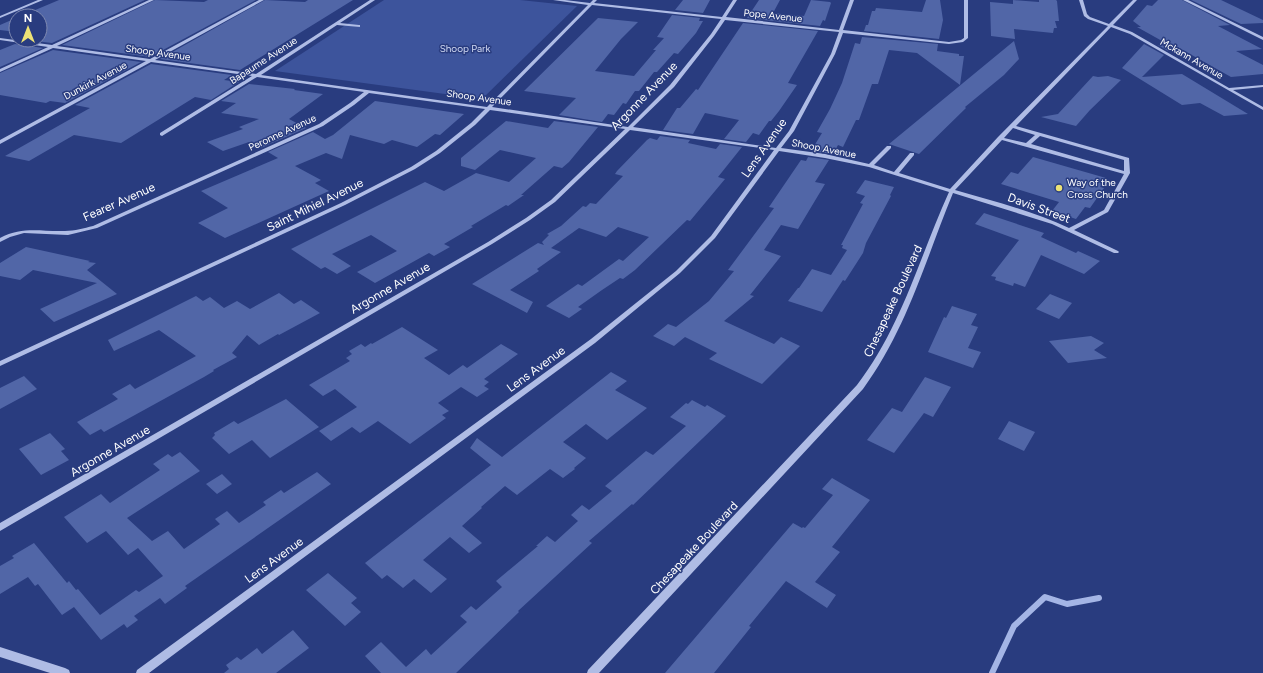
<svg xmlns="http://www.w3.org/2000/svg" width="1263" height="673" font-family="Figtree,sans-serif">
  <rect width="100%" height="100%" fill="#293c7f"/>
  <!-- green -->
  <path fill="#3d549c" d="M384,0h136l57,6 -95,93 -207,-28z"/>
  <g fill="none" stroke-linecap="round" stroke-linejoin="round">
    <!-- stream -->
    <path stroke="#a4b5e5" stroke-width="6" d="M992,673l22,-47 31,-29 22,7 32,-6"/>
  </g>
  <!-- building -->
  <path fill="#5166a7" d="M59,0h86l-93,43 -26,-3h14v-24h-19z
    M155,0l49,2 4,-2h48l-106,57 -88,-12z
    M265,0l40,2 3,-2h45l-113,70 -80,-11z
    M683,0h27l-7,13 -28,-3z
    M759,0h21l-7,13 31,3 7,-16 19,2 1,1 -6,18 -2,-1 -3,6 -73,-8z
    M926,0h14l3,20 -4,19 -75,-8 2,-6h2l4,-14h3l1,-3 46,4z
    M1013,0l26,2v-2h17l1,1 2,20h-4l2,7h-3l-1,5 -39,-4 1,10 -24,-3 -1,-34 23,2z
    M1158,0h24l48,25 -12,1 44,23 -26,2 27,14v9l-32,3 -57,-32 -6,6 -10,-6 13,1 -34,-19h4l-8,-6 14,-16 5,1z
    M1191,0h30l42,20v3l-22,1z
    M672,15l28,3 -1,3h4l-7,12 -18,21 -4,-1 -17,19h-3l-15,19h-4l-9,13 -3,-1 -9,12 -6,-1 -6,8 -43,-7 17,-17 -52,-7 74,-73 40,4 -17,17 -26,32 39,5 22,-26h-3l11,-12 -7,-1z
    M16,18v14l-16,-2v-5z
    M743,23l75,8 -30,52 9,2 -18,26 -8,10h-2l-10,14 -6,-2 -7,9 -22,-3 15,-19 -34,-7 -12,21 -30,-4 14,-22h3l16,-19 2,1z
    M862,37l76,7 -1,7 22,3v2h5l-4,29 -43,-32 -28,-3 -11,34h-6l-13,36h-3l-13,27 -5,-2 -5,9 -22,-3 11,-18 -5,-1 13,-23 12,-26 13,-40 5,1z
    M1014,41l5,18 -15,16 -39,32 1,1 -47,46 -30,-10z
    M15,44l28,4 -43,19v-17z
    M1144,44l20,11 -22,22 40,-3 66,40 -24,2 -24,-13 -18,2 -60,-37z
    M53,50l88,12 -76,41 -15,-2 -4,2 -46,-8v-22z
    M151,64l81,11 -8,5 15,2 -28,18 -16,-3 -74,46 -47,-8 -45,26 -24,-5 85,-48 -15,-3z
    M1093,76l5,1 10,-1 13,4 -32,31 1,-1 -14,16 -35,-9 17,-3z
    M249,84l46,5 -1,1 29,4 -34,25 17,9 -45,20 -12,-6 -26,9 -16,-9 36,-13 -4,-2 20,-8 -38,-6 15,-10 -15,-2z
    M375,101l89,13 -24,21 -5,-1 -18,13 -25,-7 -8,4 -34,-9 -8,24 -16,-6 -31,13 26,14 -6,3 14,8 -104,47 -27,-15 30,-15 -27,-17 77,-33 -10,-6 45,-20 12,7 8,-4z
    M506,121l42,7 6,-7 44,6 -29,35 -7,6 -8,-2 -33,29h3l-16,11 -2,-1 -35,21 2,1 -29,17 6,3 -16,9 -5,-3 -54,30 -18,-11 40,-21 -26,-16 -39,19 19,12 -14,8 -12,-7 -4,2 -30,-20 134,-67 19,9 32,-18 33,9 27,-24 -36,-8 -25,20 -14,-4v-8z
    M660,136l30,4 -2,3 28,6 4,-5 22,3 -24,30 7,2 -35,42 -3,-1 -52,50 -12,9 -3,-1 -18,12 -24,17 4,2 -13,9 -23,-12 32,-22 4,2 37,-27 4,2 26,-24 -31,-10 -12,10 -27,-9 -28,20 10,4 -24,17 2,2 -29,19 23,12 -6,11 -55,-29 66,-41 6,2 -2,-3 7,-7 -2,-1 14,-8 22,-20 3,1 4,-4 6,1 27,-28 -8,-2 2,-3 30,-31 3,-2 7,2z
    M808,157l21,3 -14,22 10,2 -27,45 -17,-4 -17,25 17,6 -31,39 4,1 -30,25 50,23 7,-7 19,9 -38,38 -53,-25 8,-6 -32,-16 -11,9 -21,-10 15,-12 8,3 33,-26 25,-30 -6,-1 46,-62 -5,-1 32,-47 5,1z
    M1033,157l73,21 -6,9 4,1 -14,20 -5,-1 -9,12 -24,-8 7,-9 -58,-18 10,-12 7,2z
    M865,180l29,7 -4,8 1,1 -25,47 -3,10 -18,28 -2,-1 -21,32 -34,-11 10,-13h1l13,-19 19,6 16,-25 -5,-2 1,-3h-2l22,-41 -3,-1 5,-7 -9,-3z
    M984,213l60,20 -3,4 35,16 2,-2 22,10 -16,13 -43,-19 -16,32 -11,-4 -1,3 -18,-6 1,-3 -5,-1 28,-36 -44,-16z
    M26,247l64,14 -2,1 8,1 -9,7 30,24 -63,28 -14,-13 57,-26 -64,-13 -13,10 -20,-4v-13z
    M279,293l15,11 7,-4 19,13 -41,22 -1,-1 -19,11 -12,-10 -15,18 5,4 -24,13 1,1 -10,6 -100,55 -3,-3 -11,6 -13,-13 41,-23 -6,-5 18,-10 5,5 61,-33 -37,-26 -45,21 -6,-11 88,-44 7,5 7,-4 14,11 13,-7 13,8z
    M1050,294l22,9 -13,16 -23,-10z
    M952,306l25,8 -6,11 7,2 -10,21 13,4 -8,16 -45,-16 16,-35 2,1z
    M402,327l36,23 -14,8 25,17 14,-10 4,3 34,-24 17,10 -34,25 5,3 -5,4 5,3 -12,8 -16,-10 -23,16 11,8 -7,4 4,3 -36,26 -32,-23 -18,12 -8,-6 -21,14 -12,-10 38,-24 -22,-18 -12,7 -14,-11 41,-24 -4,-3 6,-4 -3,-3 12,-7 4,3 6,-4 1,1z
    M1091,336l13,7 -10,7 13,8 -39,5 -19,-22z
    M611,372l16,9 -12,9 32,18 -40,32 -21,-16 -23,18 23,16 -12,10 1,1 -12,9 -13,-9 -33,26 -12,-9 -24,21 1,1 -20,18 20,17 -13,10 -19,-16 -27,23 24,19 -16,14 -17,-14 -11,9 -16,-13 -5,4 -17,-16 126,-98 -21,-17 7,-10 25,19z
    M24,376l13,13 -37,20v-21z
    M925,377l26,10 -18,30 -9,-4 -30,40 -27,-13 25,-32 10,4z
    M286,399l33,28 -49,31 -18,-18 -23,14 -17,-16 3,-3 -1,-2 20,-12 4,3z
    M692,400l13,7 2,-2 19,11 -93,89 -1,-1 -43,37 3,2 -74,68 1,1 -63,61h-75l-16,-17 16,-14 25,25 20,-18 5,6 36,-33 -7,-6 11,-10 5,4 26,-23 -6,-6 42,-35h-2l11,-10 8,6 23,-21 -7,-6 11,-10 7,5 23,-19 -7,-5 41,-35 7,4 33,-29 -16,-9 16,-14 2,1z
    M1009,421l26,11 -11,19 -26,-12z
    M50,433l15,16 -4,2 8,9 -28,15 -22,-26z
    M180,452l20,19 -73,47 25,23 16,-10 16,18 36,-25 -5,-5 12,-8 12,12 27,-18 -3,-3 18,-12 3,3 33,-21 14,12 -146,102 2,2 -22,16 -5,-6 -26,18 4,4 -11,8 -3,-4 -23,16 -27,-33 -12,8 -24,-31 -3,2 -7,-9 -28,17v-28l14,-8 -2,-2 22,-13 33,40 2,-2 7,9 2,-1 22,26 36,-25 3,2 24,-16 -25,-28 -10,7 -22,-24 -19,12 -23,-26 37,-23 9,9 50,-33 -7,-6 15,-10 4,3z
    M222,474l10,10 -15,10 -11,-10z
    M832,478l38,22 -38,47 8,5 -25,30 21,13 -9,13 -41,-27 -37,45 2,1 -37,46h-49l128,-150 9,5 1,-1 2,1 28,-33 -11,-6z
    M328,573l29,25 -6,5 10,9 -16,14 -39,-36z
    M293,630l16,18 -33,25h-52l5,-4 -3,-4 11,-8 4,3 16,-12 5,6z"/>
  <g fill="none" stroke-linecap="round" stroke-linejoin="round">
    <!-- minor -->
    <path fill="#afbce5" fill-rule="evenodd" d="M38,0h5l-43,18v-2z
      M149,0h5l-97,46 93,13 109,-59h5l-109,60 101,14 114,-74h5l-35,23 19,2h1v2l-23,-2 -76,50 226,32 101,-102 -35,-5h12l25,3 3,-3h4l-3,3 128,14 11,-17h4l-11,17 113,13 11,-30h4l-11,30 106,12 12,-2 3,-2v-38h4v38l-5,4 -14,2 -106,-11 -8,21 -41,77 -13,17 44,6 44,10 18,-18h4v2l-17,17 20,7 16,-19h4v2l-15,18 51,16 48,-52 110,-111 -20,-7 -4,-3 -5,-16h4l4,14 3,3 19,7 24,-24h4l-24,25 19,7 97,56 34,-3v2l-30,3 30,17v3l-133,-76 -19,-7 -95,99 113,32 1,15 -22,39 -34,18 44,21 1,1 -1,1h-4l-62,-29 -99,-31c-28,68 -46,136 -90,196l-264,284h-12l1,-3 269,-285c45,-59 62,-127 92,-193l-80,-25 -44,-9 -46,-7 -64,87 -35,35 -85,70 -296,218 -150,112h-13l1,-3 454,-331 85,-68 35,-35 63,-86 -144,-20 -75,72 -25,18 -38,24 -492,287v-8l488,-281 38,-24 25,-18 74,-71 -135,-19 -15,15 -35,28 -25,16 -70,36 -345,161v-5l341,-158 70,-36 25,-16 35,-28 14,-14 -116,-16 -15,12 -31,21 -226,102 -29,7 -44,-2 -14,4 -10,5v-4c23,-12 41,-6 65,-7 10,0 19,-3 28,-5l226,-102 31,-21 14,-11 -107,-15 -95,59 -2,-1v-2l92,-57 -101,-14 -151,82v-4l146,-79 -93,-13 -53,24v-3l48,-22 -48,-7v-2l52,7zM592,5l129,14 -10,15 -41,51 -42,42 -136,-20zM725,20l114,12 -8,22 -42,77 -13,17 -143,-21 41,-40 40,-51zM1013,128l22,7 -9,8 -22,-5zM1040,136l84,24v11l-93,-27zM1002,140l122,34 -20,36 -35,18c-36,-17 -76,-27 -114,-38z
      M1183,0h5l75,37v3z
      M0,647l65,21 4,2 1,3h-20l-50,-16z"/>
  </g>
  <!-- markers -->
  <circle fill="#ece276" stroke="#293c7f" stroke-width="1.5" cx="1059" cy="188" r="4"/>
  <g text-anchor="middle" stroke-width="3" stroke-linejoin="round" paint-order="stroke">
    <!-- far-street labels -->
    <g font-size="10" fill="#fff" stroke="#293c7f">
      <text transform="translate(773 15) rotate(6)" y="4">Pope Avenue</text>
      <text transform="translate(158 52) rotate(8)" y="4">Shoop Avenue</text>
      <text transform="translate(1192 58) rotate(30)" y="4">Mckann Avenue</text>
      <text transform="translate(263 60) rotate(-33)" y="4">Bapaume Avenue</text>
      <text transform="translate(95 80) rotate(-28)" y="4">Dunkirk Avenue</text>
      <text transform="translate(479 97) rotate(8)" y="4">Shoop Avenue</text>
      <text transform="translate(282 132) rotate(-25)" y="4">Peronne Avenue</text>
      <text transform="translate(824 148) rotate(11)" y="4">Shoop Avenue</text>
    </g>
    <!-- far-park labels -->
    <g font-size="10" fill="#d2daf4" stroke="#293c7f">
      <text x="465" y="52">Shoop Park</text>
    </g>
    <!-- far-poi labels -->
    <g font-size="10" fill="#fff" stroke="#293c7f" text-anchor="start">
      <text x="1067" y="186">Way of the<tspan x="1067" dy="12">Cross Church</tspan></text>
    </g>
    <!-- street labels -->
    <g font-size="12" fill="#fff" stroke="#293c7f">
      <text transform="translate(644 96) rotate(-46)" y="4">Argonne Avenue</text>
      <text transform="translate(764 148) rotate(-55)" y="4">Lens Avenue</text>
      <text transform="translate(119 202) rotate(-24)" y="4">Fearer Avenue</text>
      <text transform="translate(315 205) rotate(-26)" y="4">Saint Mihiel Avenue</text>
      <text transform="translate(1039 208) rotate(20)" y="4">Davis Street</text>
      <text transform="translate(390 288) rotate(-30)" y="4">Argonne Avenue</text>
      <text transform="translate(893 301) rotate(-65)" y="4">Chesapeake Boulevard</text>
      <text transform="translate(536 369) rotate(-36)" y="4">Lens Avenue</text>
      <text transform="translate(110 451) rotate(-30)" y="4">Argonne Avenue</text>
      <text transform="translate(694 548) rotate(-47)" y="4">Chesapeake Boulevard</text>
      <text transform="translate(274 560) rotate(-36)" y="4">Lens Avenue</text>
    </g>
  </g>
  <!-- north arrow -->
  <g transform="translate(28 28)"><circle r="19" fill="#293c7f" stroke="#7f8ab2"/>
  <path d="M0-3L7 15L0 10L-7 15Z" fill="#ece276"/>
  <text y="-6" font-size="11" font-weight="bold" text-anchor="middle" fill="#ffffff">N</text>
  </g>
</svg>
